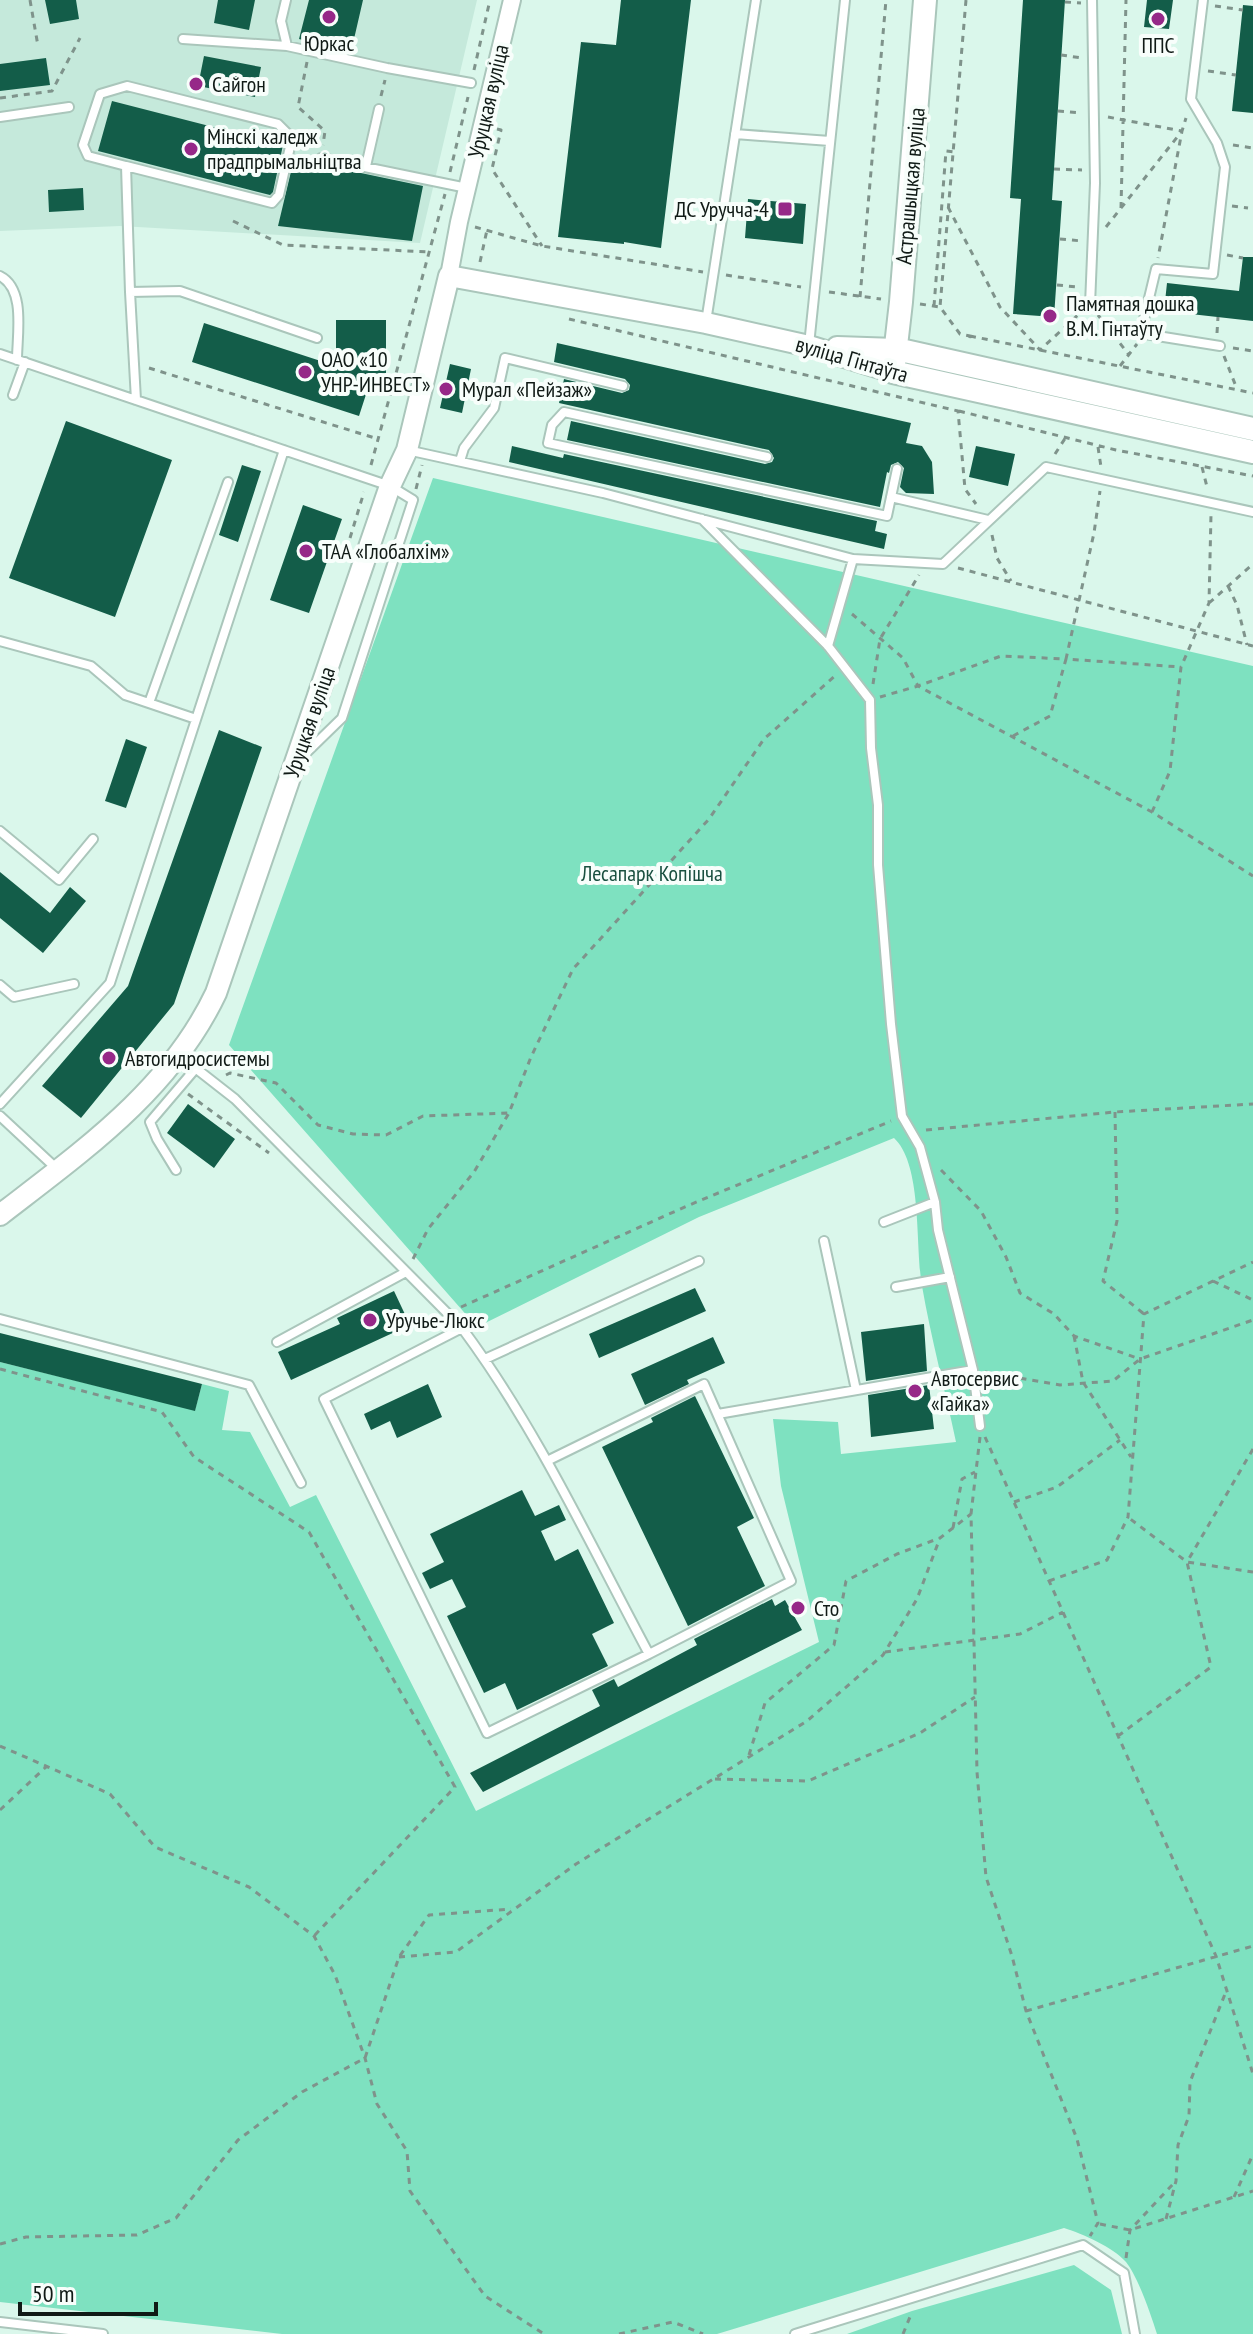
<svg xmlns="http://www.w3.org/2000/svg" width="1253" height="2334" font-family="'PT Sans Narrow',sans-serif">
  <rect width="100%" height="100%" fill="#daf7eb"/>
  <!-- built -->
  <path fill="#c5e9db" d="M0,0h477l-57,243 -300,-17 -120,5z"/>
  <!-- green -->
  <path fill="#7ee1c0" d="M433,478l820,188v1668h-96c-6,-19 -19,-57 -31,-72 -13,-15 -43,-28 -62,-34l-347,106h-435l-282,-32v-940l195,48 7,-26 27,7 -7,39 28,2 40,75 26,-12 160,316 343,-169 -38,-156 -8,-67 65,3 3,32 115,-12c-11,-52 -25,-104 -34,-156 -7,-39 1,-121 -28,-148l-195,79 -222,110 -248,-282z
    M1074,2265l37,25 11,44h-275l65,-23z"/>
  <!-- building -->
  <path fill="#135d49" d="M45,0h31l3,19 -29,5z
    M218,0h37l-6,30 -35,-7z
    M309,0h54l-12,52 -52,-13z
    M621,0h70l-30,248 -37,-6v2l-66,-7 23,-195 35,3z
    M1023,0h42l-13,200 10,1 -8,116 -41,-3 8,-115 -11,-1z
    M1147,0h26l-4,29 -25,-2z
    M1243,5l10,1v107l-21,-2z
    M204,56l57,11 -6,30 -57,-11z
    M46,58l4,27 -50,6v-27z
    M112,101l171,44 -10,47 -3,3 -172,-44z
    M294,159l129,27 -11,55 -134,-15z
    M83,188l1,22 -35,2 -1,-22z
    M748,199l58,5 -3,40 -58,-6z
    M1243,257h10v64l-89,-10 3,-28 72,8z
    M336,320h50v59h-15l-12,37 -167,-54 12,-39 132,43z
    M557,343l354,80 -5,20 16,3 10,16 2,32 -28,-1 -6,-6 4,-19 -6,-6 -7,3 -2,8 -2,-1 -7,35 -313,-67 4,-19 194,43 7,-2 2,-4 -5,-8 -210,-47 5,-24 58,14 7,-3 1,-5 -5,-6 -71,-17z
    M450,364l21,5 -9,44 -22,-5z
    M66,421l106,39 -57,157 -106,-39z
    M512,446l51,12 1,-4 313,67 -2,10 12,3 -3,15 -375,-87z
    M976,446l39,8 -7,32 -39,-9z
    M242,465l19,6 -23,71 -19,-7z
    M303,505l39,14 -33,94 -39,-13z
    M219,730l43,17 -88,257 -93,114 -39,-32 86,-100z
    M126,739l21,8 -21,61 -21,-7z
    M0,872l50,41 20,-26 16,14 -43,52 -43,-35z
    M188,1104l47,35 -21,29 -47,-35z
    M695,1288l11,23 -107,47 -10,-24z
    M394,1291l16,34 -119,55 -13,-28 62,-28 -3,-6z
    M924,1324l3,47 -61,10 -5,-49z
    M0,1333l202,51 -7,27 -195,-49z
    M713,1337l12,26 -38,17 2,4 -44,21 -14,-31z
    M428,1384l14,33 -45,21 -7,-17 -19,9 -7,-16z
    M929,1385l5,44 -63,8 -3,-42z
    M695,1396l59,122 -17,9 28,59 -77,40 -86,-179 51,-25 -2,-4z
    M522,1490l13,26 24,-11 7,15 -25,11 14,30 23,-12 36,74 -22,11 16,32 -91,44 -12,-27 -21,10 -37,-77 19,-9 -14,-28 -22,10 -8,-16 22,-11 -14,-28z
    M772,1599l3,7 10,-6 17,30 -319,162 -13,-19 130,-67 -8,-16 22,-11 4,8 79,-42 -3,-6z"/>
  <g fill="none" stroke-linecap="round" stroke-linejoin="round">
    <!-- service casing -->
    <g stroke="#aac6bb" stroke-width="12">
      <path id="service" d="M286,0l-5,21 6,25
        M1203,0l-12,99 26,44 8,24 -12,107 -57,-5 -12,50 1,15 75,12
        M183,39l104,7 100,22 84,15
        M0,117l69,-10
        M735,134l95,7
        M321,158l146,30
        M126,166l146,37 7,-8 13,-57 -14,-14 -151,-38 -27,8 -17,51 5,11 38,10 4,126
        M366,166l13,-57
        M0,276c26,13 17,59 17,84
        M1090,305l5,-122 -3,-183
        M706,322l50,-322
        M809,345l36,-345
        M0,354l390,132 23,14 -71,218 -38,37
        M13,395l12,-33
        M136,400l-6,-108 50,-1 137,47
        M407,450l196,43 250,66 90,5 103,-97 207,45
        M767,457l-203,-45 -12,13 -4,18 339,73 10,-47
        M460,461l4,-13 30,-40 11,-50 118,28
        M891,497l97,23
        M702,519l126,127 42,54 1,48 7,57v60l13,159 11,92 18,31 15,55 3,28 35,140 7,56
        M0,641l91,25 34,29 71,24
        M828,646l25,-87
        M149,703l79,-221
        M0,831l59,49 34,-41
        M0,985l14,12 60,-13
        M180,1056l55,43 227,229c75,101 128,216 187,326l-162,79 -163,-334 138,-71
        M0,1104l110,-121 174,-533
        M0,1116l57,53
        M176,1170l-19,-31 -7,-17 46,-54
        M884,1222l51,-20
        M824,1241l32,149
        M896,1287l54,-10
        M0,1319l249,66 52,98
        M277,1342l129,-70
        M485,1359l214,-98
        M718,1414l255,-44
        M547,1461l157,-77 87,197 -142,73
        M0,2322l103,12
        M795,2334l288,-89 41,28 11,61"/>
    </g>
    <!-- minor casing -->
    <g stroke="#aac6bb" stroke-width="20">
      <path id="minor" d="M449,276l10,-54 53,-222"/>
    </g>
    <!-- tertiary casing -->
    <g stroke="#aac6bb" stroke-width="24">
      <path id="tertiary" d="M837,347l59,2
        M0,1215c84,-65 170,-125 216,-222l174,-507 17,-36 42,-174 257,47 103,23 84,26"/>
    </g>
    <!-- secondary casing -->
    <g stroke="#aac6bb" stroke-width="26">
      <path id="secondary" d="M925,0l-24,302 -8,70 360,80
        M896,349l357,80"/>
    </g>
    <!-- path -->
    <path stroke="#7f938b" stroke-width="3" stroke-dasharray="6 6" stroke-linecap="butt" d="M30,0l8,46
      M966,0l-26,307 20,27 10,2 -1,8
      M1065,2l16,1
      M1215,6l28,4
      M1061,55l21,3
      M307,62l-9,45 27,24 -2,14
      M474,70l16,-70
      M1208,71l28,4
      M381,96l4,-16
      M0,98l52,-7 28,-53
      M1058,111l23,2
      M1108,117l74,14 -24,127
      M497,129l4,1 -9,39 50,77
      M1233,145l20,3
      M1054,169l28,1
      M450,172l18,-75
      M1232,206l16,2
      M948,207l52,100 40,43 39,-36
      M1121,208l5,-208
      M233,221l50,24 147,7
      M475,227l67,19 161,26
      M1106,227l76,-96 4,-13
      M1060,239l22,2
      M1227,255l16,3
      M480,262l7,-32
      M726,275l75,12
      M1057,285l20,2
      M829,292l52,7
      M860,297l26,-297
      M920,304l20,3
      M934,306l12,-155 8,1
      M1098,315l31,40
      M569,319l389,92 7,78 11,15
      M1217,333l1,-16
      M970,336l283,57
      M1233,348l20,3
      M1224,356l13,33
      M1120,366l17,-22
      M149,368l229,71
      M959,411l157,39 137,26
      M1098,447l3,20
      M1055,454l11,-17
      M371,465l74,-271
      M1202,467l5,20
      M416,489l6,-24
      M992,535l5,23 14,23
      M350,538l14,-46
      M958,568l295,78
      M1228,586l9,19 10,40
      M1209,603l44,-39
      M852,614l51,44 15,28 83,-30 65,3 28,-126 6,-42
      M873,684l7,-45 39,-64
      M880,697l38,-11 234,126 101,64
      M1013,736l37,-20 16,-57 115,8
      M1152,812l18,-41 11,-104 28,-64 2,-89
      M226,1075l4,-2 46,10 42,42 35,9 33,1 37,-19 86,-3 22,-56 42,-88 136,-150 55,-80 72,-64
      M188,1094l81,59
      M1115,1112l2,109 -14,60 41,33
      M926,1130l189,-18 138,-8
      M941,1170l40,41 25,46 14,36 34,21 20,22 66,23
      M413,1259l15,-30 46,-57 35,-59
      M1213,1281l40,19
      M461,1307l226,-101 204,-85
      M1074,1336l9,46 48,75
      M0,1369l162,43 32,45 115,75 146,255 -141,149
      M985,1372l75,13 53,-4 27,-22 113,-39
      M980,1437l-9,77 6,258 9,105 26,79 14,55 51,128 21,84 -8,13
      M985,1437l231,519 37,118
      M1253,1449l-66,113 66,10
      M1014,1502l43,-15 63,-47
      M953,1528l9,-49 13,-7
      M1049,1581l58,-21 21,-43 16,-203 109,-52
      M885,1652l135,-18 43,-22
      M1118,1736l93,-69 -24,-105 -58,-44
      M0,1746l110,48 45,53 94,40 65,49 21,39 30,83 12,46 30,47 3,40 75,105 59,38
      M749,1755l16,-52 69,-58 12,-64 51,-27 43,-16 31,-24
      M715,1779l93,2 112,-48 55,-36
      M0,1810l47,-44
      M399,1957l57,-5 120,-88 231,-143 76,-66 34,-56 23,-61
      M1026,2011l227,-65
      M1234,2197l19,-43
      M1166,2219l10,-38 2,-36 11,-29 1,-34 37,-93
      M1100,2224l30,6 123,-39
      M0,2244l26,-7 111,-2 39,-17 62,-78 64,-48 63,-34 34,-101 30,-42 82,-6
      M1126,2258l4,-28 44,-47
      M619,2334l54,-12 30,12
      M903,2334l9,-22"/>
    <!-- service -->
    <use href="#service" stroke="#fff" stroke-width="8"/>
    <!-- minor -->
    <use href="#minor" stroke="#fff" stroke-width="16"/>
    <!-- tertiary -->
    <use href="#tertiary" stroke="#fff" stroke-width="20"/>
    <!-- secondary -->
    <use href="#secondary" stroke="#fff" stroke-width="22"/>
  </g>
  <!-- markers -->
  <g fill="#962888" stroke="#f8fefb" stroke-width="3">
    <circle cx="329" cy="17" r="8"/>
    <circle cx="1158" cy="19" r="8"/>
    <circle cx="196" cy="84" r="8"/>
    <circle cx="191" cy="149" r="8"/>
    <rect x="777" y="201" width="16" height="16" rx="4"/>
    <circle cx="1050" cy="316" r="8"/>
    <circle cx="305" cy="372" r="8"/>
    <circle cx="446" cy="389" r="8"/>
    <circle cx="306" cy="551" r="8"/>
    <circle cx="109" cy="1058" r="8"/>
    <circle cx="370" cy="1320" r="8"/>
    <circle cx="915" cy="1391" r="8"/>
    <circle cx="798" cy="1608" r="8"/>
  </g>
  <g text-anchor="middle" stroke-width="8" stroke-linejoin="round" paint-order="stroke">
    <!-- poi labels -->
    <g font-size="22" fill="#101a16" stroke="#f8fefb" text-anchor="start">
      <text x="329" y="51" text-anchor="middle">Юркас</text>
      <text x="1158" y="53" text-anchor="middle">ППС</text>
      <text x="212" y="92">Сайгон</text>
      <text x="207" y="144">Мінскі каледж<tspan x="207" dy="25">прадпрымальніцтва</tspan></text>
      <text x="769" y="217" text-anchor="end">ДС Уручча-4</text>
      <text x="1066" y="311">Памятная дошка<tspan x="1066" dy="25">В.М. Гінтаўту</tspan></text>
      <text x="321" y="367">ОАО «10<tspan x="321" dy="25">УНР-ИНВЕСТ»</tspan></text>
      <text x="462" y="397">Мурал «Пейзаж»</text>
      <text x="322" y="559">ТАА «Глобалхім»</text>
      <text x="125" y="1066">Автогидросистемы</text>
      <text x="386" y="1328">Уручье-Люкс</text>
      <text x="931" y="1386">Автосервис<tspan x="931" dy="25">«Гайка»</tspan></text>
      <text x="814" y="1616">Сто</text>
    </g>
    <!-- street labels -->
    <g font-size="22" fill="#101a16" stroke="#f8fefb">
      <text transform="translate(488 101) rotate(-77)" y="8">Уруцкая вуліца</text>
      <text transform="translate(910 186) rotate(-85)" y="8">Астрашыцкая вуліца</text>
      <text transform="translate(852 359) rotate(16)" y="8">вуліца Гінтаўта</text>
      <text transform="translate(309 722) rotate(-71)" y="8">Уруцкая вуліца</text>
    </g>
    <!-- park labels -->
    <g font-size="22" fill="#1a5040" stroke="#f8fefb">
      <text x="652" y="881">Лесапарк Копішча</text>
    </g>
  </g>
  <!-- scale -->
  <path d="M20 2302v12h136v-12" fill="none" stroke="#101a16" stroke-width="4"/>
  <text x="32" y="2302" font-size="24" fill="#101a16" stroke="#f8fefb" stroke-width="6" paint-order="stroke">50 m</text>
</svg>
